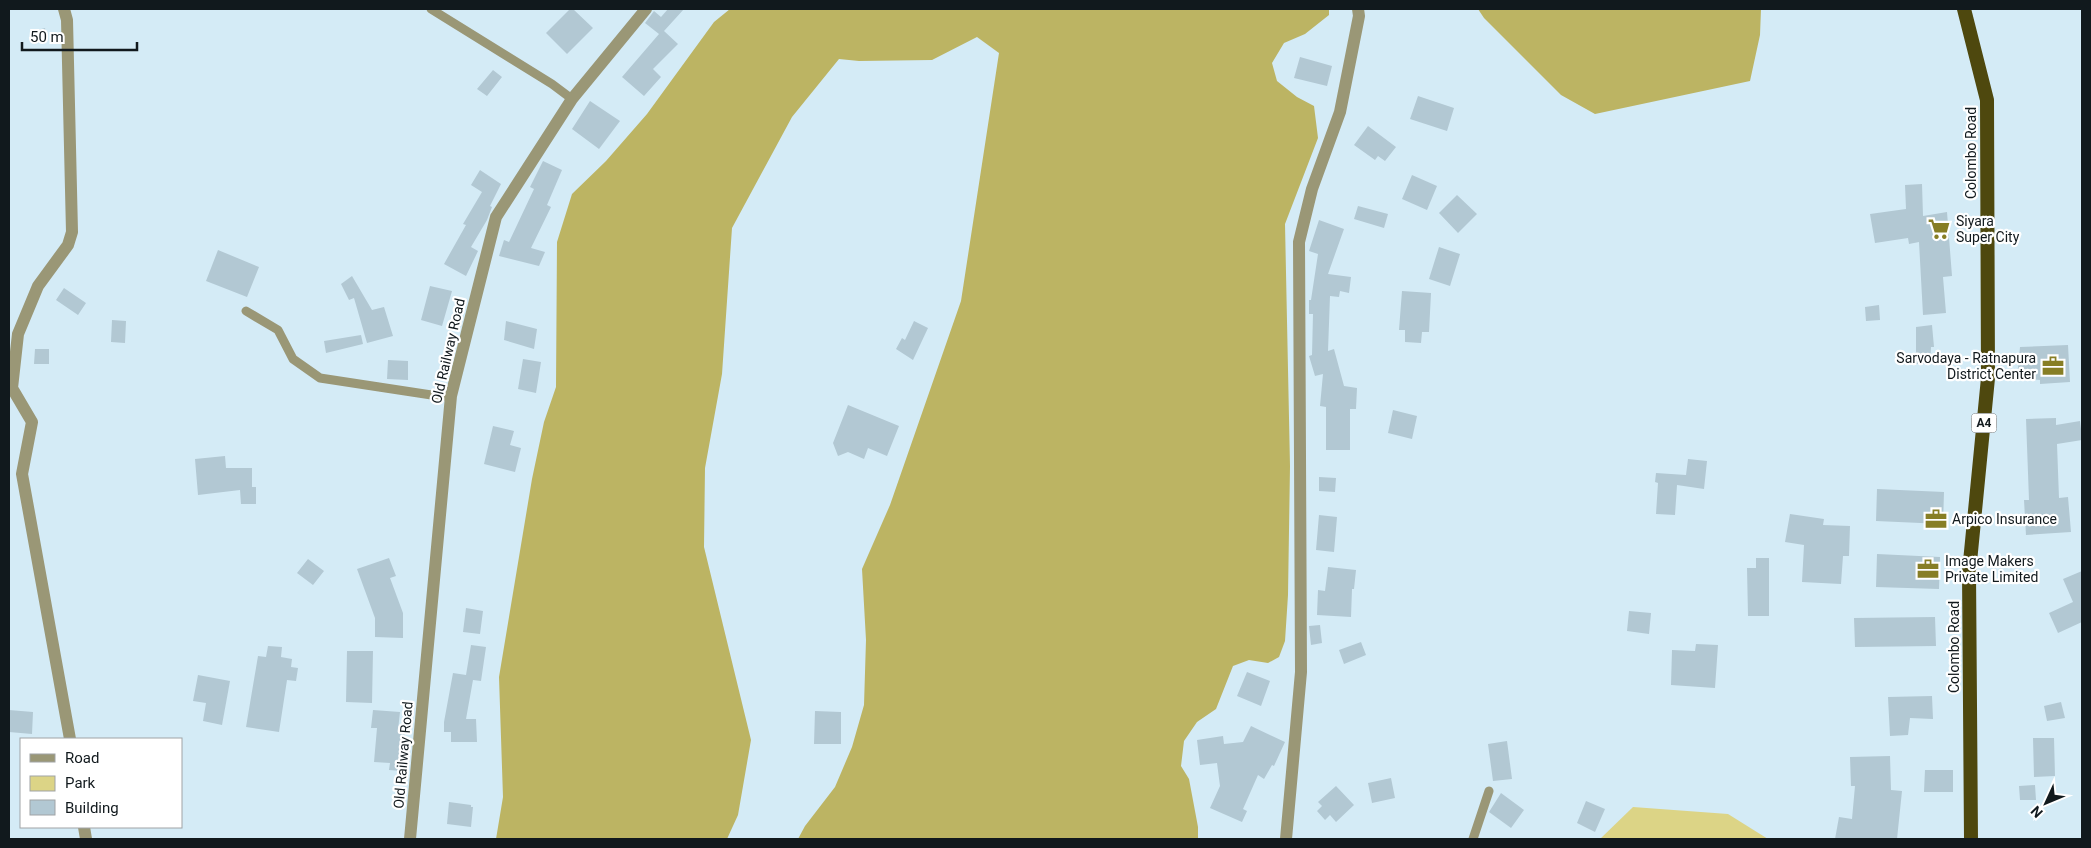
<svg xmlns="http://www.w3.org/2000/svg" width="2091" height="848" font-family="Roboto,sans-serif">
  <rect width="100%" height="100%" fill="#d4ebf6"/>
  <!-- green -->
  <path fill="#dcd486" d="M1633,807l95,7 40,25h-168z"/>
  <!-- forest -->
  <path fill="#bcb463" d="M730,9h599v6l-24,19 -21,9 -12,20 5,18 20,16 17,9 4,32 -33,86 5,242 -2,129 -3,46 -6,16 -11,6 -19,-3 -16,6 -17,43 -19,13 -13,19 -3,25 8,13 9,48v12h-400l7,-13 30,-39 17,-40 12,-42 2,-65 -4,-71 28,-64 71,-204 38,-248 -22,-16 -45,23 -73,1 -20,-2 -47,58 -60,111 -10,146 -17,94 -1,79 47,193 -13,75 -11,24h-231l7,-42 -4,-120 33,-198 12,-57 12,-35 1,-145 15,-48 34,-33 41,-47 67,-92z
    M1478,9h283l-1,26 -10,46 -155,33 -34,-19 -77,-77z"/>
  <!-- building -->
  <path fill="#b2c8d3" d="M570,9h3l20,19 -26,26 -21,-21z
    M668,9h16l-20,22 14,13 -25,25 8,8 -17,19 -22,-19 37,-43 -14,-11 9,-12 7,6z
    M45,28l3,11 -11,3 -3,-11z
    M1300,57l32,9 -5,20 -33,-8z
    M493,70l9,7 -15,19 -10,-7z
    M1418,96l36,12 -7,23 -37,-12z
    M590,101l30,20 -21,28 -27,-20z
    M1368,126l28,21 -11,14 -7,-5 -3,4 -21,-15z
    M543,161l19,9 -15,35 4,2 -20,41 14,4 -6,14 -40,-10 5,-16 5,2 25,-53 -4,-2z
    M480,170l21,14 -11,22 2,1 -5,13 -16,27 7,4 -12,25 -22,-12 22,-39 -3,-1 19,-32 -11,-7z
    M1412,175l25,11 -10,24 -25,-11z
    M1922,184l1,32 24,-4 5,64 -9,1 3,36 -23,2 -4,-73 -10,2 -1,-6 -33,5 -5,-29 36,-5 -1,-24z
    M1457,195l20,19 -19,19 -19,-20z
    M1358,206l30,8 -4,14 -30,-9z
    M1319,220l25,9 -16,45 23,3 -2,16 -9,-2 -1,6 -9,-1 -2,55 6,-2 10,37 13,2 -1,21h-6v41h-24v-43l-6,-1 3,-32 -8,2 -6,-20 3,-1 1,-41h-4v-14h2l7,-46 -9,-3z
    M1439,247l21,7 -10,32 -21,-7z
    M218,250l41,17 -12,30 -41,-16z
    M352,276l20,34 12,-3 9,29 -26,7 -13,-45 -5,2 -8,-16z
    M430,286l22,5 -10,35 -21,-6z
    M64,288l22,15 -8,12 -22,-15z
    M1402,291l29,2 -2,39h-7l-1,11 -16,-1v-12h-6z
    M1879,305l1,15 -14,1 -1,-14z
    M112,320l14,1 -1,22 -14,-1z
    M506,321l31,8 -3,20 -30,-9z
    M914,321l14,7 -15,32 -17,-11 6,-11 3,2z
    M1932,325l2,22h-3l-1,17h-14v-37z
    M361,335l2,9 -37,9 -2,-12z
    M2068,345l2,37 -30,2v-4l-23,-2 3,-31z
    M35,349h14v15h-15z
    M523,359l18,3 -5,31 -18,-4z
    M388,360l20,1v19l-21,-1z
    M848,405l51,21 -12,30 -19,-8 -4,11 -16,-7 -10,4 -5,-13z
    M1393,410l24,6 -5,23 -24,-6z
    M2056,418v7l24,-4 2,16v3l-25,4 2,54 9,-1 3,35 -45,3 -2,-35h5l-3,-81z
    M493,426l21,5 -4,14 11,3 -6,24 -31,-8z
    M225,456l1,12h26v19h4v17h-15l-1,-14 -42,5 -3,-36z
    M1688,459l19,2 -3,28 -27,-4 -2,30 -19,-1 2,-31 -3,-1 1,-9 30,2z
    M1319,477l17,1 -1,14 -16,-1z
    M1877,489l67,3 -1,32 -67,-3z
    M1790,514l34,5 -1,6 27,1 -1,30h-6l-2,28 -39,-2 2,-37 -19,-3z
    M1319,515l18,2 -3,35 -18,-2z
    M1877,554l63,3 -1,32 -63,-2z
    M389,558l7,18 -6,2 13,35v25l-28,-1v-19l-18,-49z
    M1756,558h13v58h-21l-1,-48h9z
    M308,559l16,12 -11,14 -16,-12z
    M1328,567l28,3 -2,19h-2l-1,28 -34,-2 1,-25 7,1z
    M2082,571v51l-24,11 -9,-20 24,-11 -10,-23z
    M466,608l17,3 -3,23 -17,-2z
    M1629,611l22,2 -2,21 -22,-3z
    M1935,617l1,29 -81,1 -1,-29z
    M1320,625l2,18 -11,2 -2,-19z
    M1361,642l5,13 -22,9 -5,-14z
    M1696,644l22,1 -3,43 -44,-3 1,-35 23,1z
    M471,645l15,2 -5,34 -8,-1 -7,39h10l1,23h-26v-10h-7v-10l9,-49 13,2z
    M268,646l14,1 -1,10 11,2 -1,8 7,1 -2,13 -9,-1 -8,52 -33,-5 12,-71 8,1z
    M347,651h26l-1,52 -26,-1z
    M1247,672l23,9 -9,25 -24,-10z
    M198,675l32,6 -8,44 -19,-4 3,-18 -13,-2z
    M1932,696l1,23 -23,-1 -2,17 -18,1 -2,-39z
    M2061,702l4,16 -18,3 -3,-15z
    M9,710l24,2 -1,22 -23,-2z
    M373,710l27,2 -2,18 7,1 -4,40 -12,-1 1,-7 -16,-1 3,-34h-6z
    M815,711l26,1v32h-27z
    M1251,726l34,16 -11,24 -2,-1 -8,14 -6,-4 -15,34 4,2 -5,11 -32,-14 10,-22 -3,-23 -17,2 -3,-25 26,-4 1,8 19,-2z
    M2033,738h21l1,38 -21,1z
    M1507,741l5,38 -19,2 -5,-37z
    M1890,756l1,34 11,1 -5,48h-62l4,-22 13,2 3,-33h-4l-1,-29z
    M1925,770h28v22h-29z
    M1391,778l4,20 -23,5 -4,-20z
    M2035,785l1,15h-16l-1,-14z
    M1336,786l18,19 -18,17 -6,-7 -5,5 -8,-9 5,-5 -4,-4z
    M1501,793l23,17 -13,18 -22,-16z
    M1586,801l19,8 -10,23 -18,-9z
    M449,802l22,3v2h2l-2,20 -24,-3z"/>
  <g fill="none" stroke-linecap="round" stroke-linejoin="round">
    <!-- service -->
    <path stroke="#9a9776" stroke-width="9" d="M431,9l121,75 20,15
      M246,311l32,19 15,29 27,19 118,18h13
      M1473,839l16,-48"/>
    <!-- minor -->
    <path stroke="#9a9776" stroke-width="12" d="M64,9l3,11 5,212 -4,13 -30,41 -20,48 -6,54 20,34 -10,52 48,265
      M84,827l2,12
      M410,839l41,-443 45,-179 76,-118 74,-90
      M1286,839l15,-167 -2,-430 13,-53 28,-77 19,-96 -1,-7"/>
    <!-- trunk -->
    <path stroke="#4e480e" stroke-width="14" d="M1964,9l23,91 1,278 -19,194 2,267"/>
  </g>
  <!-- icons -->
  <defs>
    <g id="supermarket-bare" transform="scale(1.725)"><path d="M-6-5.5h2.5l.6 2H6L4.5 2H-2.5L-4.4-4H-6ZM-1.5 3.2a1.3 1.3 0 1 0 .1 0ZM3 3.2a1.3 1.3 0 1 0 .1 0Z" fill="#877e25" stroke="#fff" stroke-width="2.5" paint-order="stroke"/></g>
    <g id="office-bare" transform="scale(1.725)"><path d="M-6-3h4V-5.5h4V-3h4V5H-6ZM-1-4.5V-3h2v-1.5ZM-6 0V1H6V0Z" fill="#877e25" stroke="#fff" stroke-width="2.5" paint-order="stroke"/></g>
  </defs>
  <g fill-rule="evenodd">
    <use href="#supermarket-bare" x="1939" y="229"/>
    <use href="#office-bare" x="2053" y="366"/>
    <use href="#office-bare" x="1936" y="519"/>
    <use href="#office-bare" x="1928" y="569"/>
  </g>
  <g text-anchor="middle" stroke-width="4.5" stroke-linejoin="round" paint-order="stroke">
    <!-- shield labels -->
    <rect fill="#fff" stroke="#585e61" stroke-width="1" x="1971.5" y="413.5" width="25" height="19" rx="4"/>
    <g font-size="12" font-weight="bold" fill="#11191d">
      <text x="1984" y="427">A4</text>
    </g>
    <!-- street labels -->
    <g font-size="14" fill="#11191d" stroke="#fff">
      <text transform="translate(1971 153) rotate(-90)" y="5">Colombo Road</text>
      <text transform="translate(448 351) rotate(-77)" y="5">Old Railway Road</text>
      <text transform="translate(1954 647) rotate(-90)" y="5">Colombo Road</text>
      <text transform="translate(403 755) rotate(-85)" y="5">Old Railway Road</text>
    </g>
    <!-- poi labels -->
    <g font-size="14" fill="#11191d" stroke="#fff" text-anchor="start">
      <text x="1956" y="226">Siyara<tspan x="1956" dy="16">Super City</tspan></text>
      <text x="2036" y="363" text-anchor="end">Sarvodaya - Ratnapura<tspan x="2036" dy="16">District Center</tspan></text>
      <text x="1952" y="524">Arpico Insurance</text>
      <text x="1945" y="566">Image Makers<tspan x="1945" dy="16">Private Limited</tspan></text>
    </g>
  </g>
  <!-- border -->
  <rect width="2091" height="848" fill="none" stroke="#11191d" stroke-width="20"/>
  <!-- legend -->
  <rect x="20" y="738" width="162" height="90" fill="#ffffff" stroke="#a0a3a5"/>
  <rect x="30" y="754" width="25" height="8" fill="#9a9776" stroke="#a0a3a5"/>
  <text x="65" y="763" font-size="15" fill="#11191d">Road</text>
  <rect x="30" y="776" width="25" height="15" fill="#dcd486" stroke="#a0a3a5"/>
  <text x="65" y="788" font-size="15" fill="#11191d">Park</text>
  <rect x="30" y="800" width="25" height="15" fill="#b2c8d3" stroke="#a0a3a5"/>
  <text x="65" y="813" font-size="15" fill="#11191d">Building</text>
  <!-- north arrow -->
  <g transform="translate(2046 803) rotate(226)" stroke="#ffffff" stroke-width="4" paint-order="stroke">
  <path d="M0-4L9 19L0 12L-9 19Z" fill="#11191d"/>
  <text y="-8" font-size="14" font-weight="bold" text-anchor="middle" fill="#11191d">N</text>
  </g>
  <!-- scale -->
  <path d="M22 42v8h115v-8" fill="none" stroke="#11191d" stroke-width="2.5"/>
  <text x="30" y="42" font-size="15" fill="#11191d" stroke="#ffffff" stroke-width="4" paint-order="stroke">50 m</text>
</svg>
